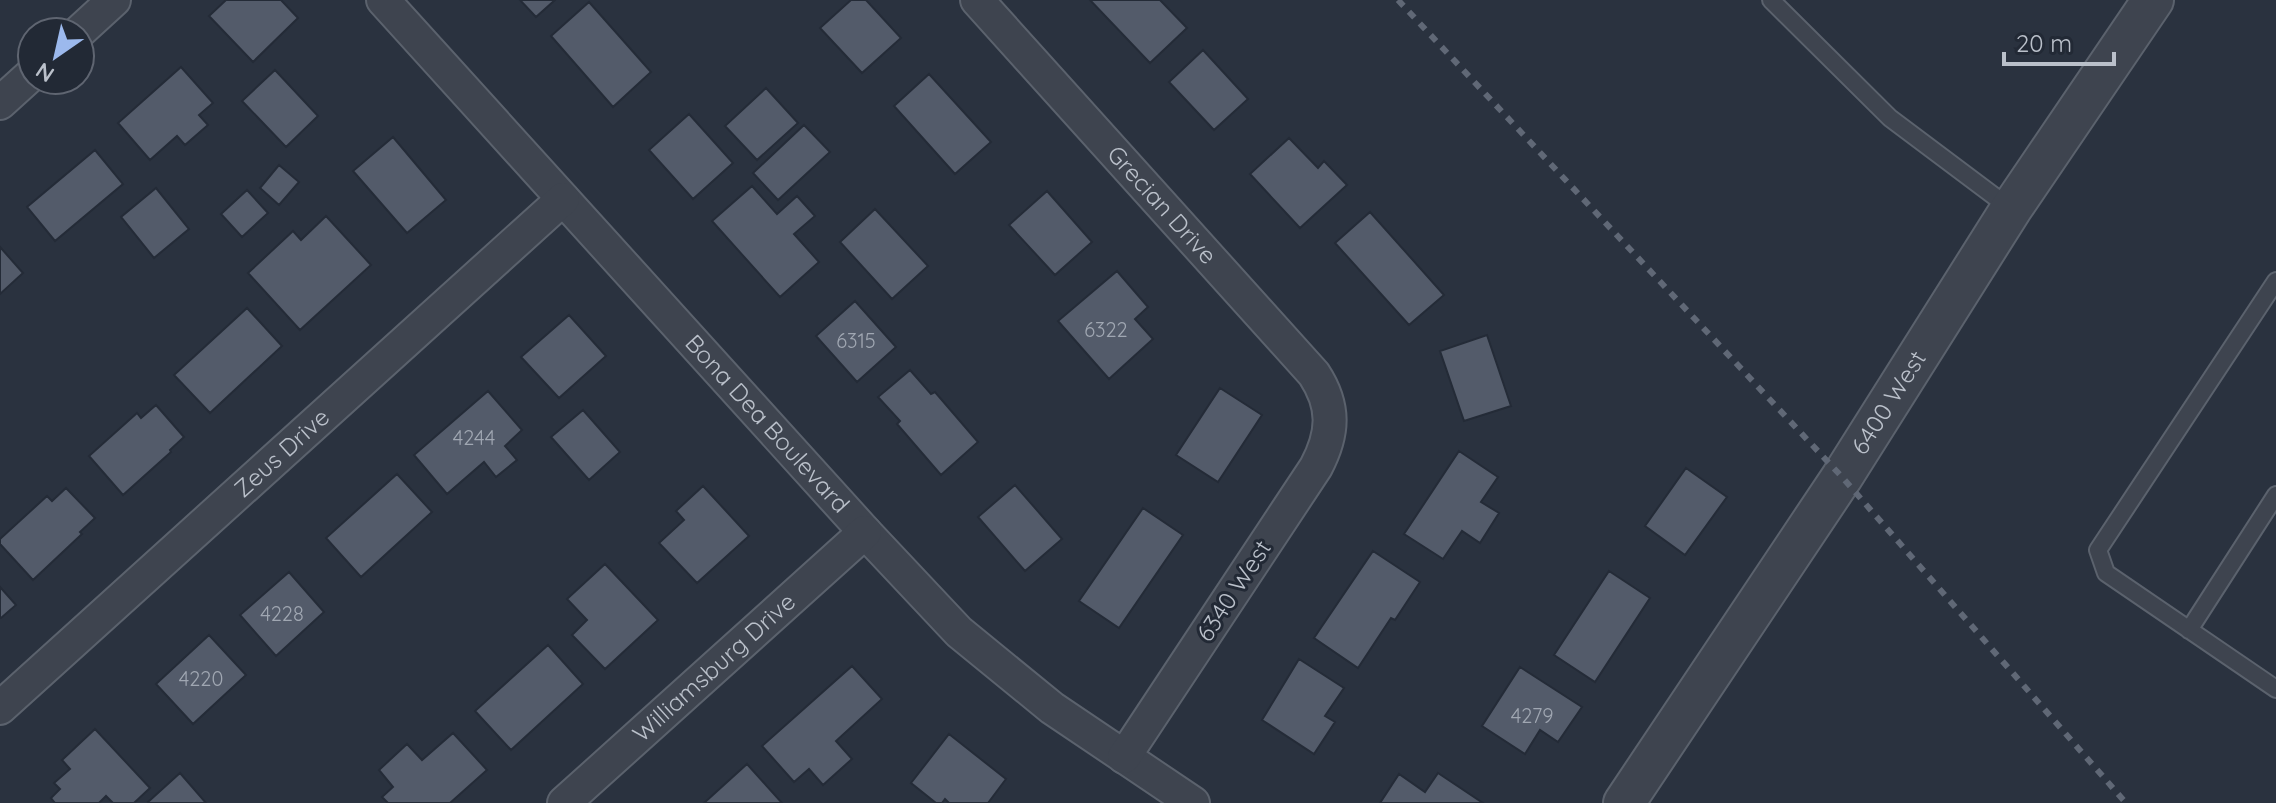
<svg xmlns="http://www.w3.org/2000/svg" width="2276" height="803" font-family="Quicksand,sans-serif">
  <rect width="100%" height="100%" fill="#2a323f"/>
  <!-- building -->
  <path fill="#535b6a" stroke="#242b37" stroke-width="2" d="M226,0h55l17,18 -45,44 -44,-46z
    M520,0h35l-19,17z
    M851,0h15l35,38 -39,35 -42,-45z
    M1090,0h70l27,28 -37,35z
    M589,2l62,70 -38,35 -62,-71z
    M1203,50l45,49 -34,31 -45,-48z
    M181,67l32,36 -14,12 9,10 -23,20 -8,-9 -27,24 -32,-37z
    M275,70l43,46 -32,31 -44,-46z
    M929,74l62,68 -36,32 -61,-68z
    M766,88l32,35 -41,37 -32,-34z
    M689,114l44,49 -40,36 -44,-49z
    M804,125l26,27 -52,48 -25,-27z
    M393,137l53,63 -39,33 -54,-62z
    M1289,138l29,30 6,-7 23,24 -47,43 -50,-54z
    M95,150l28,34 -68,57 -28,-34z
    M279,165l20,17 -20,23 -19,-17z
    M752,186l25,28 20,-18 18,20 -21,18 25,28 -39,35 -68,-76z
    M156,188l33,41 -35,29 -33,-41z
    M247,190l21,23 -26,24 -21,-23z
    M1047,191l45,51 -37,33 -46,-50z
    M875,209l53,57 -36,33 -52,-57z
    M1370,212l74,83 -35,30 -74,-82z
    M326,216l45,49 -71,65 -52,-57 45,-42 8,9z
    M0,247l23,26 -23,21z
    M1117,271l31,36 -13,12 18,20 -44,40 -51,-58z
    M855,301l41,46 -39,35 -41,-46z
    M247,308l35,38 -72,67 -36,-38z
    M569,315l37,41 -47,42 -38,-41z
    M1487,335l24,71 -47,15 -24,-70z
    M910,370l21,24 4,-2 43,50 -37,33 -44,-51 3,-3 -22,-24z
    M1220,388l42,27 -44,67 -42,-27z
    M488,391l34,39 -17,16 12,14 -21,17 -12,-15 -37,32 -33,-39z
    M156,405l28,32 -14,13 1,2 -48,43 -34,-39 48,-43 4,5z
    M583,410l37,42 -31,28 -38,-43z
    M1459,451l39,26 -17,25 18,11 -19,30 -18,-12 -19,28 -39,-25z
    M1686,468l41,29 -42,58 -40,-29z
    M397,474l35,38 -71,65 -35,-39z
    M1015,485l47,54 -37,32 -47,-54z
    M703,486l46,50 -52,47 -38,-40 25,-23 -8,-9z
    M66,488l29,30 -15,14 2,2 -49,46 -33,-36v-5l47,-43 5,5z
    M1143,508l40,27 -64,93 -40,-27z
    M1373,551l47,31 -25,38 -4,-2 -33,50 -44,-30z
    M605,564l53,56 -53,49 -33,-34 15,-15 -20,-21z
    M1609,571l41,27 -55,84 -41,-27z
    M289,572l35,40 -48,44 -36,-41z
    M0,587l16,18 -15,13 -1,-1z
    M209,635l37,40 -53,49 -37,-40z
    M548,645l35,39 -72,66 -36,-39z
    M1299,659l45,29 -19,28 10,6 -21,32 -52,-34z
    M852,666l30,33 -46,42 16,18 -29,26 -14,-16 -15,13 -32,-36z
    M1520,667l62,40 -24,35 -18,-12 -15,24 -43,-28z
    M95,729l55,59 -16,15h-21l-7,-7 -7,7h-44l-4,-5 9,-9 -6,-6 16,-14 -8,-9z
    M453,733l34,37 -37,33h-62l-6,-6 11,-10 -14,-17 28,-26 15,16z
    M949,734l57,45 -18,24h-39l-4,-4 -3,4h-6l-25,-20z
    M747,764l35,39h-78z
    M180,773l26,30h-57l-1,-1z
    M1438,773l45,30h-103l19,-29 26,18z"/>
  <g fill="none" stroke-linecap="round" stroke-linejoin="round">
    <!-- service casing -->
    <g stroke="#5b626d" stroke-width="20">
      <path id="service" d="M1771,0l119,118 120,90
        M2276,281l-178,269 8,23 170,116
        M2189,630l87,-135"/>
    </g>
    <!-- minor casing -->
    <g stroke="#5b626d" stroke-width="36">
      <g id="minor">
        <path id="s1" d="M383,0l482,532 94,100 93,76 141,95"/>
        <path id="s2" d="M977,0l337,374c21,32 20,59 2,93l-192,290"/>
        <path d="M79,32l35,-32"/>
        <path d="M0,103l32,-29"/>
        <path id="s3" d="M0,708l563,-509"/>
        <path id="s4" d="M564,803l301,-271"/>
      </g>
    </g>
    <!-- tertiary casing -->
    <g stroke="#5b626d" stroke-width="44">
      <g id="tertiary">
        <path id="s5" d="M1624,803l218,-326 169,-268 142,-209"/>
      </g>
    </g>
    <!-- service -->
    <use href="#service" stroke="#3e444f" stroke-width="16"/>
    <!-- minor -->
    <use href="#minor" stroke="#3e444f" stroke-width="32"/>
    <!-- tertiary -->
    <use href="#tertiary" stroke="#3e444f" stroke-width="40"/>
    <!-- rail -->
    <path stroke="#606876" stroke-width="6" stroke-dasharray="8 8" stroke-linecap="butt" d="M1398,0l444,477 284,326"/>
  </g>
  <g text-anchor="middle" stroke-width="6" stroke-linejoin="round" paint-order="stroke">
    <!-- number labels -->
    <g font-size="20" fill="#a0a7b2">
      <text x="1106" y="337">6322</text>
      <text x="856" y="348">6315</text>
      <text x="474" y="445">4244</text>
      <text x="282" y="621">4228</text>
      <text x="201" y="686">4220</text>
      <text x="1532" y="723">4279</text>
    </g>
    <!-- street labels -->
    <g font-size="24" fill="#bac0ca" stroke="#222935">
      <text dy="8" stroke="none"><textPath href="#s2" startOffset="276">Grecian Drive</textPath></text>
      <text dy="8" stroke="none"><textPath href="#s5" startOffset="480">6400 West</textPath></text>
      <text dy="8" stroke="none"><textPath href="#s1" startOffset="572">Bona Dea Boulevard</textPath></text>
      <text dy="8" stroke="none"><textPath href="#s3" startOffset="380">Zeus Drive</textPath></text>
      <text transform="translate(1234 591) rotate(-57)" y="8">6340 West</text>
      <text dy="8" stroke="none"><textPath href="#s4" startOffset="202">Williamsburg Drive</textPath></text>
    </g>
  </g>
  <!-- north arrow -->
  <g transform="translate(56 56) rotate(214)"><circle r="38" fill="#222935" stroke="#5f6571" stroke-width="2"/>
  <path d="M0-6L14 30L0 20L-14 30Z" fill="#9cb9ed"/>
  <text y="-12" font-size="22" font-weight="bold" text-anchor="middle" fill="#bac0ca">N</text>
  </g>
  <!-- scale -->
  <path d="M2004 52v12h110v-12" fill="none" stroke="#bac0ca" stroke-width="4"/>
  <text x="2016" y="52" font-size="24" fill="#bac0ca" stroke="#222935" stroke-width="6" paint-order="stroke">20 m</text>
</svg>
